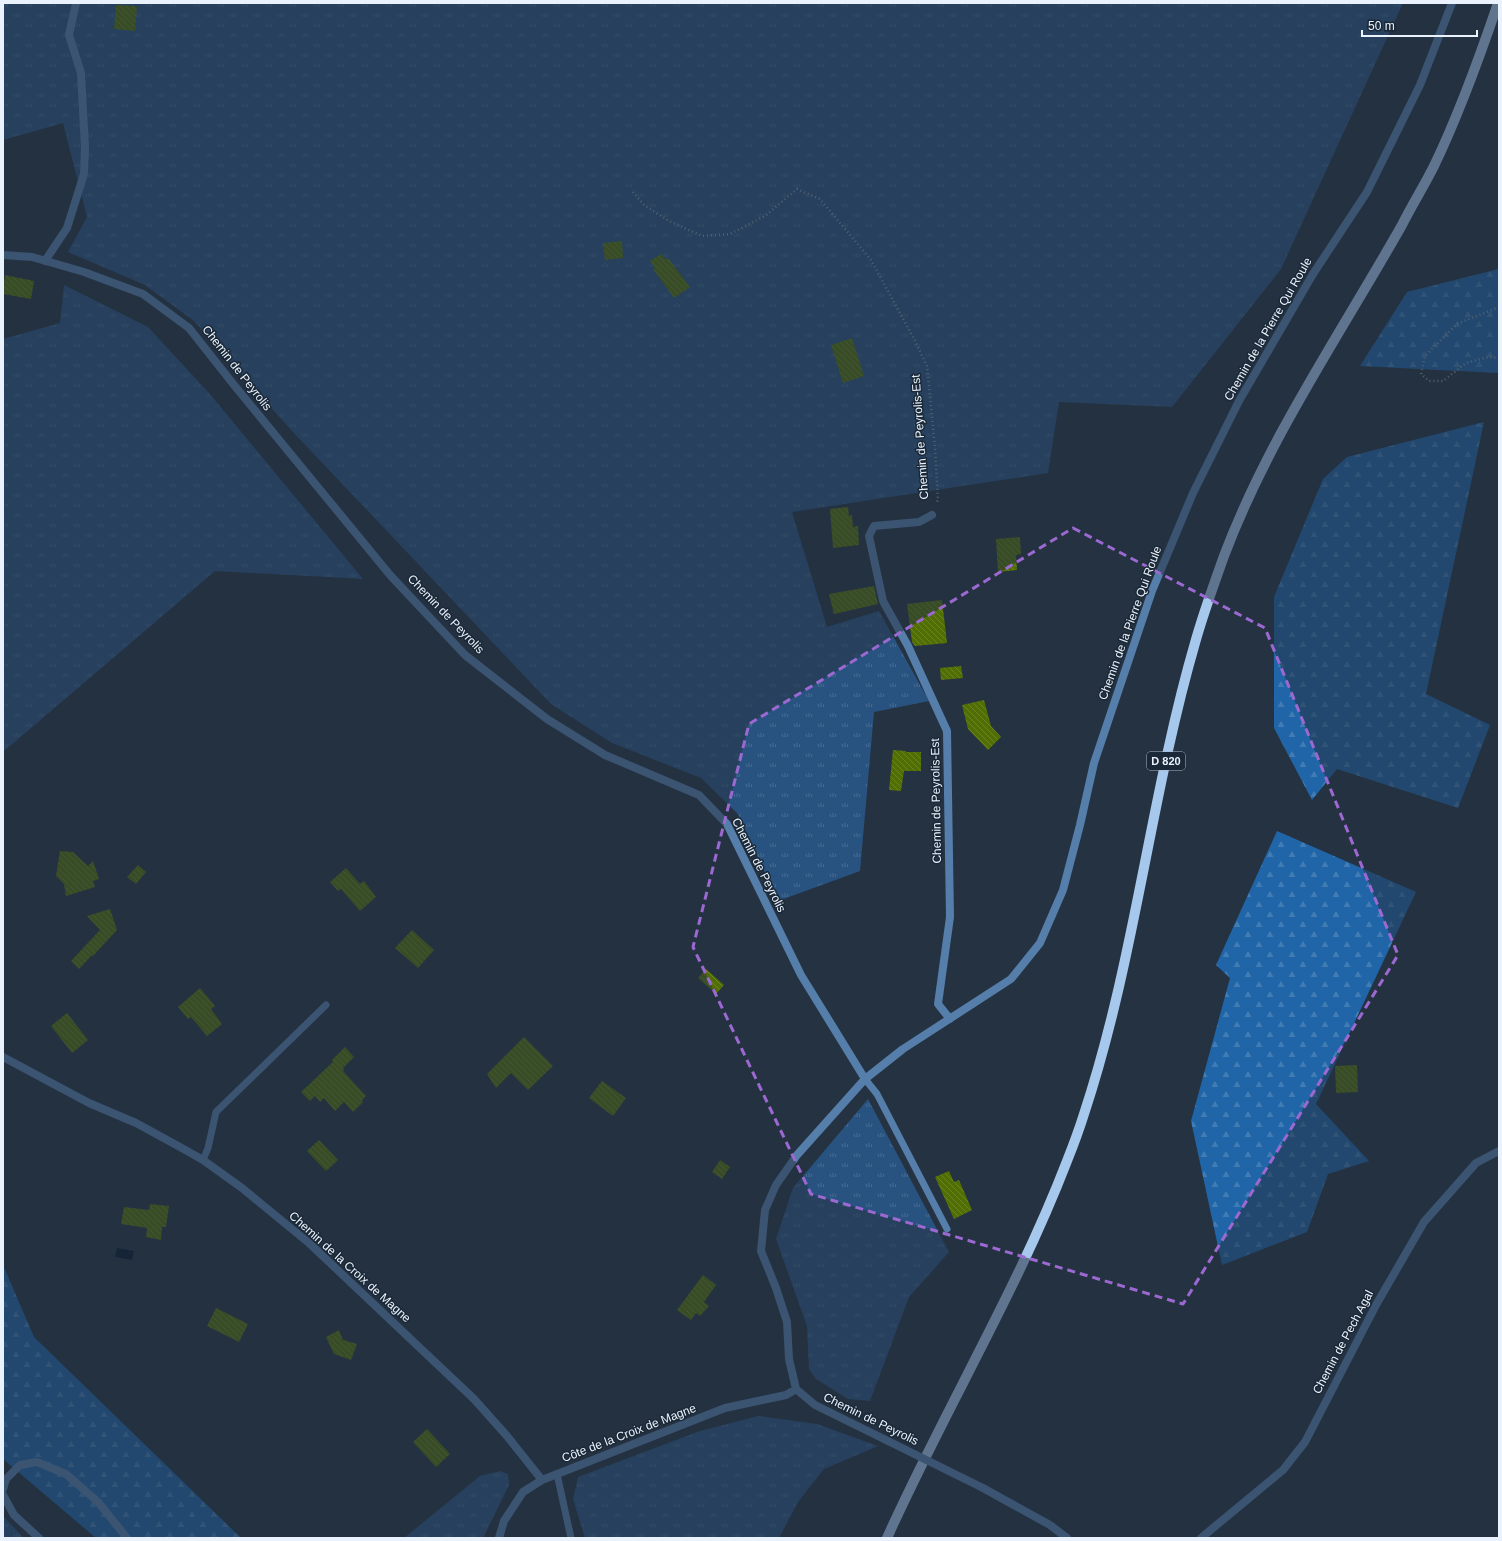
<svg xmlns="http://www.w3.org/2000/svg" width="1502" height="1541" font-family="Helvetica,sans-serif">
  <defs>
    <pattern id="grass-tufts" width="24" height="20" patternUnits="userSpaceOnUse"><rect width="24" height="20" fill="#285380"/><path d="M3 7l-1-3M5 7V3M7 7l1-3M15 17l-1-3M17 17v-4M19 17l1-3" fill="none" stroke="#476c93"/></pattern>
    <pattern id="forest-firs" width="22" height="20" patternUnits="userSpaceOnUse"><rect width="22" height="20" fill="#2065a7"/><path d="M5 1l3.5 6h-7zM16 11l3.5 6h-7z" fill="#417cb4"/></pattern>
    <pattern id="building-back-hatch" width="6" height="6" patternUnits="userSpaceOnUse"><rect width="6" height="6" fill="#516e03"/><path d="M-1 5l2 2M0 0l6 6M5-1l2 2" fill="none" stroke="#6a8329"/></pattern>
  </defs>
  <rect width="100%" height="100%" fill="#243241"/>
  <!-- grass -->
  <path fill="url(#grass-tufts)" d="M3,3h1400l-122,266 -109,138 -113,-5 -11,71 -256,39 35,115 52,-16 50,90 -55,11 -14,159 -82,30 -40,-87 -37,-36 -89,-35 -61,-39 -259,-273 -98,-110 -49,-36 -77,-33 19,-35 -24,-94 -60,17z
    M64,285l84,42 61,66 154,186 -148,-8 -212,181v-413l57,-16z
    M868,1099l81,153 -40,45 -39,104 -22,-2 -32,-20 -7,-10 -2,-43 -31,-87 17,-51z
    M758,1416l59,8 61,22 -54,23 -26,33 -19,36h-194l-12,-39 5,-22 122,-46z
    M500,1471l8,3 1,11 -26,53h-79l76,-62z
    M3,1516l21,22h-21z"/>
  <!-- forest -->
  <path fill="url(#forest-firs)" d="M1499,268v105l-139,-7 47,-74 88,-22z
    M1484,422l-58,272 64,31 -32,83 -121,-39 -25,31 -38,-72v-131l49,-118 24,-22z
    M1277,831l139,61 -100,212 53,57 -41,13 -21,58 -85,33 -31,-144 39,-143 -14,-13z
    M3,1265l31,72 207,201h-145l-93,-79z"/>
  <!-- water -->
  <path fill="#03162b" d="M117,1248l17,3 -2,9 -17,-3z"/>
  <!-- building -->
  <path fill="url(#building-back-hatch)" d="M116,5l21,1 -2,25 -21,-2z
    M622,241l1,17 -18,2 -2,-17z
    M661,254l5,6 2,-2 22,29 -16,11 -21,-29 2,-1 -5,-7z
    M5,275l29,6 -3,18 -28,-5z
    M852,338l12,38 -21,7 -12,-38z
    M848,507l1,9 3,-1 1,12 5,-1 1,19 -26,3 -3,-39z
    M1020,537l1,17 -5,1 1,15 -19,2 -2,-33z
    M874,586l4,18 -44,10 -5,-20z
    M942,600l5,43 -32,3 -3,-4 -5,-38z
    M961,666l2,12 -22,2 -1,-12z
    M984,700l7,26 10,11 -13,13 -20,-21 -6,-24z
    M893,750l13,1v1h15v19h-17l-3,20 -12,-1z
    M60,851l13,1 15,14 5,-5 6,18 -6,2 2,6 -29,9 -2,-12 -8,-8z
    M138,865l8,7 -10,12 -9,-7z
    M346,868l14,16 4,-3 12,16 -16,14 -19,-22 -3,2 -8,-9z
    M110,909l7,21 -24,26 -1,-1 -13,14 -8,-8 29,-31 -13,-14z
    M412,930l22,20 -16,18 -23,-20z
    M706,969l18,16 -8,9 -18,-16z
    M200,988l15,18 -4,3 11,15 -15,12 -16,-19 -3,2 -10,-12z
    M67,1013l21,27 -16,13 -21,-27z
    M524,1037l29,29 -25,24 -17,-17 -15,15 -9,-14z
    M345,1047l9,10 -11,11 1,2 -1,1 23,25 -4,4 1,2 -10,10 -9,-10 -9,9 -11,-13 -4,4 -5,-6 -5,5 -9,-9 32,-30 -1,-2z
    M1357,1065l1,27 -22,1 -1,-27z
    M602,1081l24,17 -13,18 -24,-18z
    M319,1140l19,20 -12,11 -19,-20z
    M720,1160l10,7 -8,12 -10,-7z
    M949,1171l5,11 5,-2 13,30 -18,9 -19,-42z
    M150,1204l19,2 -3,21h-4l-1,13 -15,-3 1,-9 -26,-4 3,-17 25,3z
    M703,1275l13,10 -12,17 5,4 -9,10 -4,-3 -5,7 -14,-10z
    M216,1308l32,16 -9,18 -32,-16z
    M339,1330l4,10 14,4 -6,16 -17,-6 -8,-17z
    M427,1429l23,25 -14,13 -23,-25z"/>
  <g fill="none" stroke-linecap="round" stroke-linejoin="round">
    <!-- path -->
    <path stroke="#8e99a5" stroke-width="2.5" stroke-dasharray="1 3" stroke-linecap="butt" d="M633,192l11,13 25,16 33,15 28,-2 35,-18 32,-27 23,10 51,61 42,77 14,29 8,81 3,53 -2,4
      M1499,307l-42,17 -32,32 -4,18 8,7h14l23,-18 22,-6 11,1"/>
    <!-- service -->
    <path stroke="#557eab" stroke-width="7" d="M865,1079l12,15 70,135
      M203,1160l5,-12 8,-36 110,-107
      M557,1474l14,64"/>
    <!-- minor -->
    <path stroke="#557eab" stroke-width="8" d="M3,255l29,2 52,15 59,22 46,34 45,57 156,190 75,80 82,64 58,36 94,40 28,29 74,151 64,104
      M45,261l22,-33 17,-54 1,-27 -4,-74 -12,-38 7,-32
      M932,515l-13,7 -45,4 -5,10 14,65 25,45 39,85 3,186 -12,87 12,15
      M3,1057l86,46 47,20 44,24 23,13 39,28 67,55 165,156 33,37 35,44
      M888,1441l-73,-36 -19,-16 -7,-30 -2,-37 -11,-34 -15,-37 4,-41 11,-25 21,-30 68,-76 38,-30 108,-70 29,-36 23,-53 17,-65 14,-62 58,-172 41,-98 46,-92 74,-127 54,-82 53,-107 32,-82
      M983,1488l67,37 17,13
      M3,1489l3,-10 14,-14 17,-3 29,12 32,28 29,36
      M3,1495l11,20 25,23
      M499,1538l5,-17 19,-29 19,-12 183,-72 61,-13 10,-6
      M1201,1538l82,-68 22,-28 71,-137 48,-83 52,-59 23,-12"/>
    <!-- primary -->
    <path stroke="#a7c8ed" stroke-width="10" d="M887,1538c57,-127 130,-247 180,-377 6,-15 12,-31 17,-47 51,-154 66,-316 111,-471 8,-29 19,-59 29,-87 44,-117 117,-223 178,-331 10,-20 22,-39 32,-59 25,-52 45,-107 64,-163"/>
    <!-- minor-bridge -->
    <path stroke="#557eab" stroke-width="8" d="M888,1441l95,47"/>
  </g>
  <!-- marked area -->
  <path d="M0 0H1502V1541H0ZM1073,528l192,100 133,327 -215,349 -372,-110 -118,-247 56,-223z" fill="#243241" fill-opacity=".55" fill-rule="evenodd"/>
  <path fill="none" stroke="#9c68d2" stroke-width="3" stroke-dasharray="8 5" stroke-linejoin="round" d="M1073,528l192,100 133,327 -215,349 -372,-110 -118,-247 56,-223z"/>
  <g text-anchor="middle" stroke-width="3" stroke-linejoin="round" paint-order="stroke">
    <!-- shield labels -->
    <rect fill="#1a2837" stroke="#acb6c2" stroke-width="1" x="1147" y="752" width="38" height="18" rx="3"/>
    <g font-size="11" font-weight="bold" fill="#eaf3fd">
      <text x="1166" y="765">D 820</text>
    </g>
    <!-- street labels -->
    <g font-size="12" fill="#eaf3fd" stroke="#1a2837">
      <text transform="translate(1268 329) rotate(-60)" y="4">Chemin de la Pierre Qui Roule</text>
      <text transform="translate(237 368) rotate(52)" y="4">Chemin de Peyrolis</text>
      <text transform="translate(920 437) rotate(-94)" y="4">Chemin de Peyrolis-Est</text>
      <text transform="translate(446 614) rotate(46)" y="4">Chemin de Peyrolis</text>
      <text transform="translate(1130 623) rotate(-70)" y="4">Chemin de la Pierre Qui Roule</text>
      <text transform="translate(936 801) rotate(-91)" y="4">Chemin de Peyrolis-Est</text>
      <text transform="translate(759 865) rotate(63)" y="4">Chemin de Peyrolis</text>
      <text transform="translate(350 1267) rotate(42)" y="4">Chemin de la Croix de Magne</text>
      <text transform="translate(1343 1342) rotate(-62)" y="4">Chemin de Pech Agal</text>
      <text transform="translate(871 1419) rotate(26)" y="4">Chemin de Peyrolis</text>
      <text transform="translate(629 1433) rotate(-21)" y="4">Côte de la Croix de Magne</text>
    </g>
  </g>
  <!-- border -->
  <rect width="1502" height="1541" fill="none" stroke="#eaf3fd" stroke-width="8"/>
  <!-- scale -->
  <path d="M1362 30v6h115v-6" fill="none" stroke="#eaf3fd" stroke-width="2"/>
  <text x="1368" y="30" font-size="12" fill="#eaf3fd" stroke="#1a2837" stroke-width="3" paint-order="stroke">50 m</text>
</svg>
